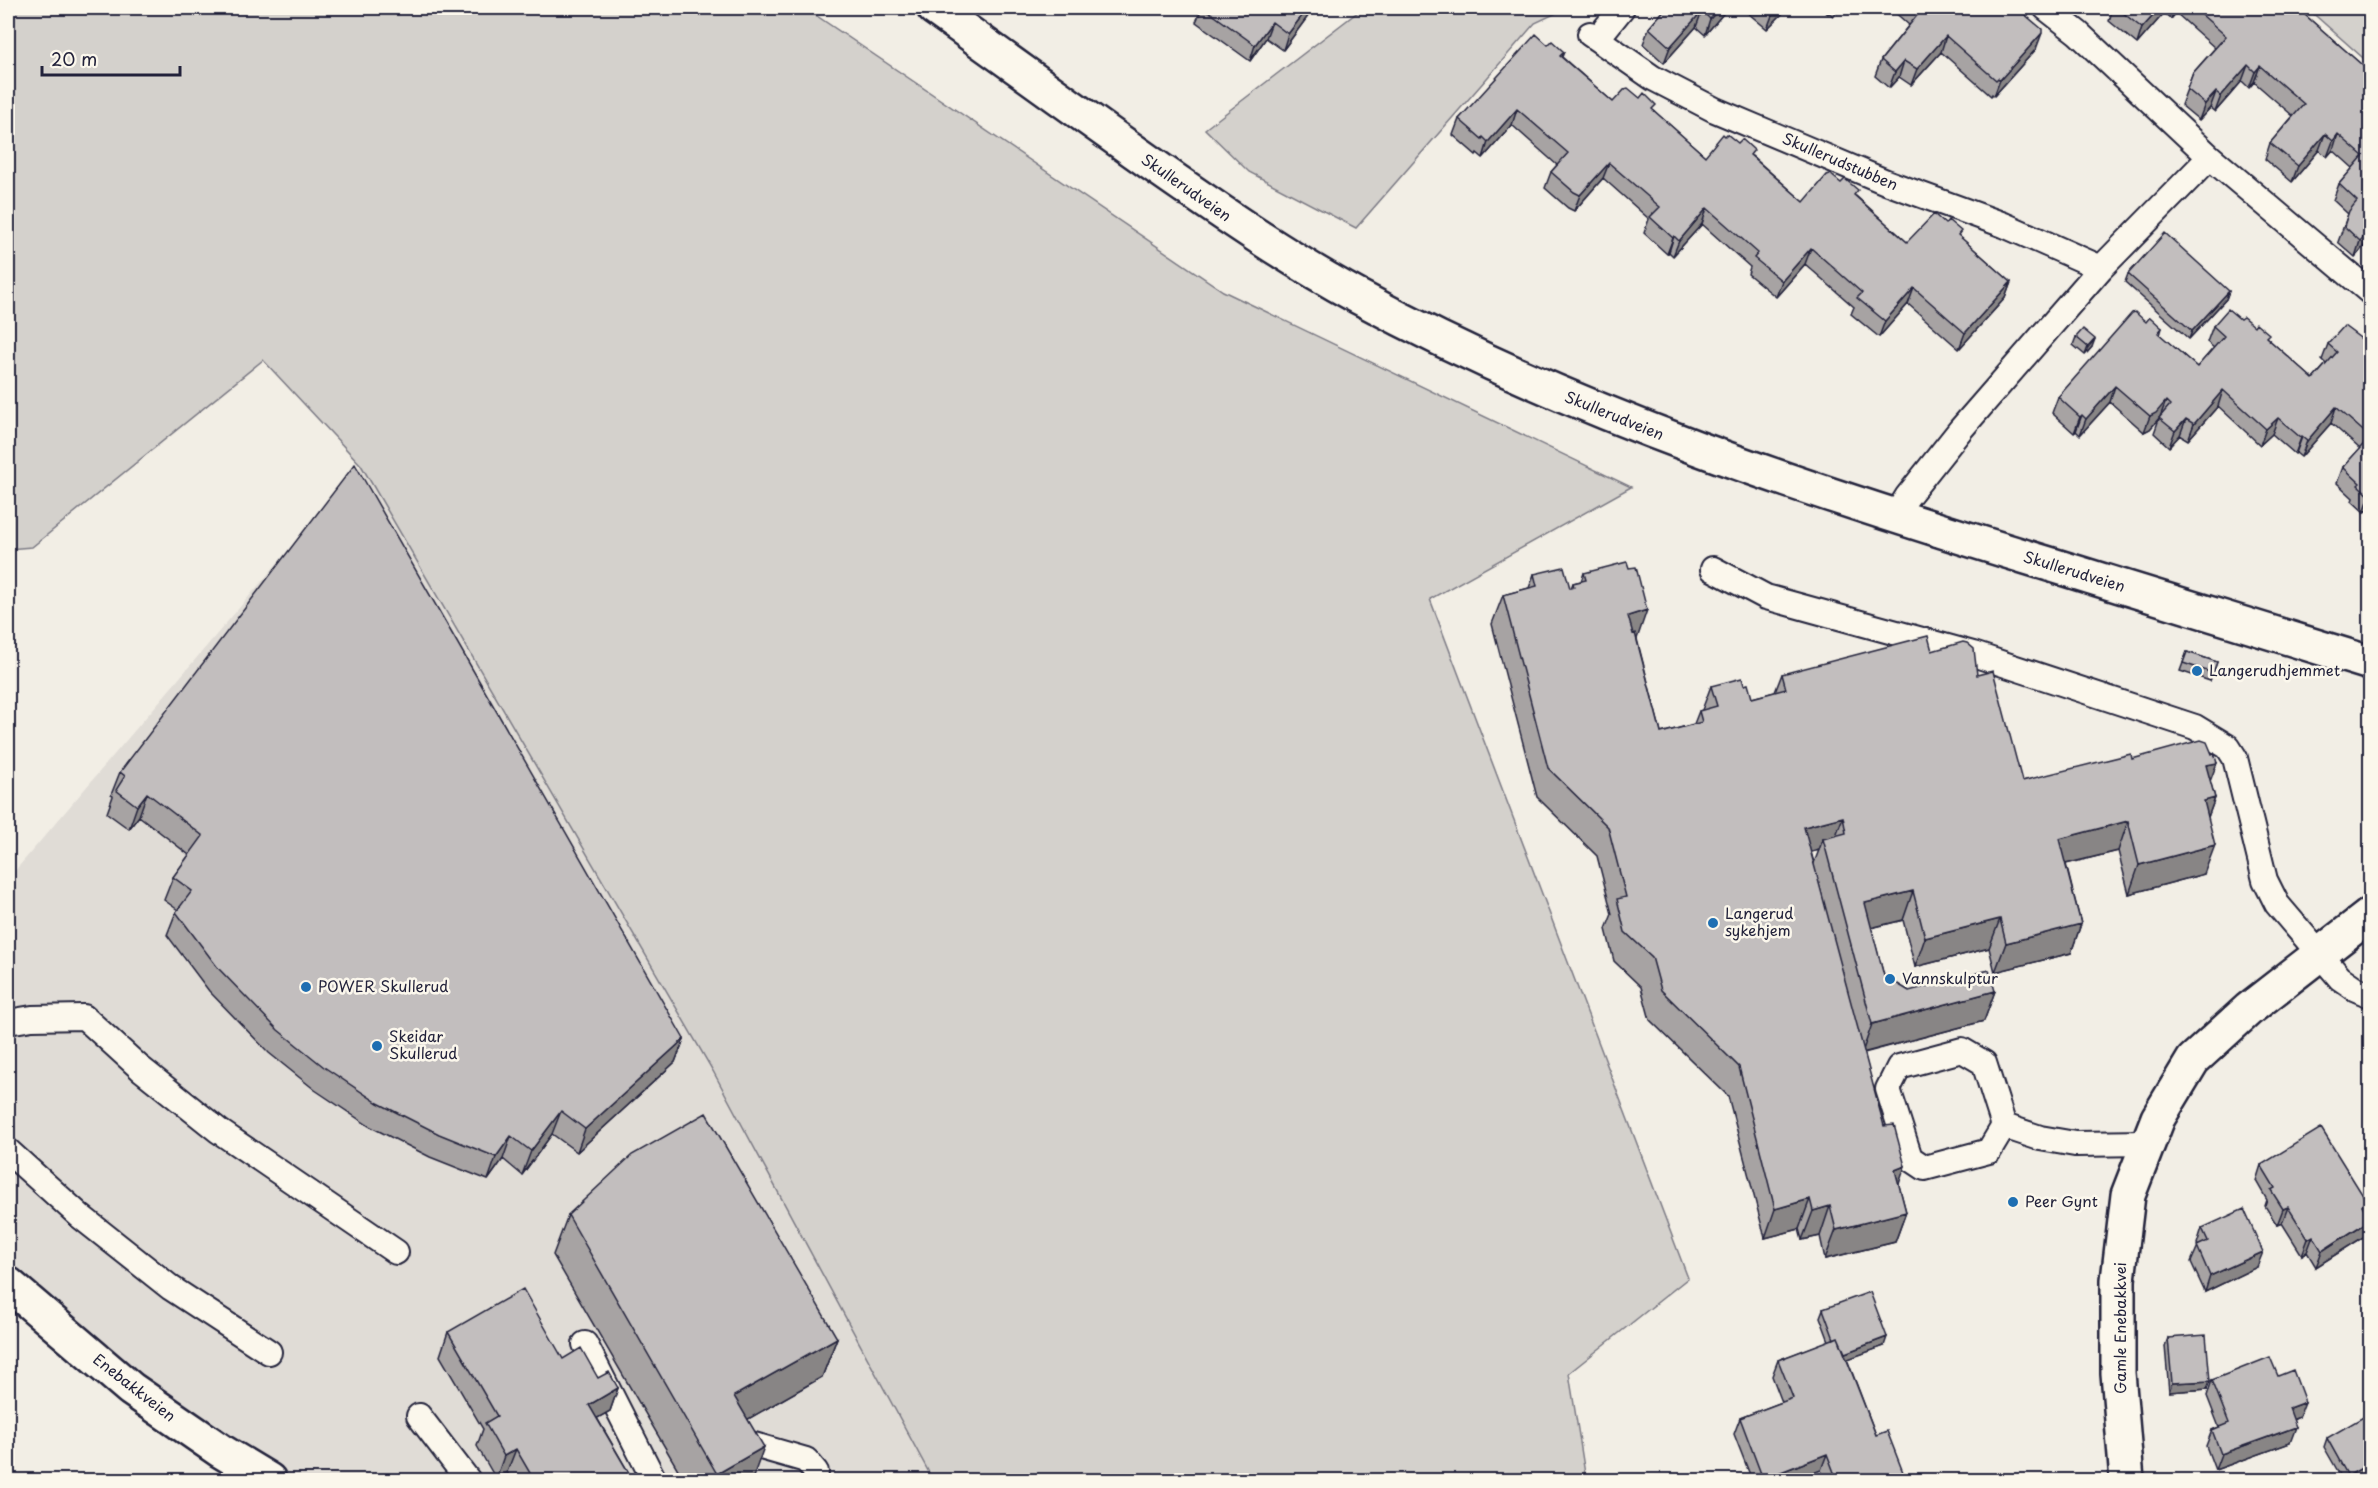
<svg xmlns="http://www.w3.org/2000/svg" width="2378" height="1488" font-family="'Playpen Sans',sans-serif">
  <rect width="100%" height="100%" fill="#f2eee5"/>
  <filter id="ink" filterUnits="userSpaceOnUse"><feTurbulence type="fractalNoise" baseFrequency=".0167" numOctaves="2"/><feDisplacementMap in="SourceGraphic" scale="12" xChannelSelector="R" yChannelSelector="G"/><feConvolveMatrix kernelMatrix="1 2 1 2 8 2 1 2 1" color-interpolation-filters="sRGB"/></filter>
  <g filter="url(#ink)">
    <!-- built -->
    <path fill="#e0dcd6" d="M361,465l352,606 220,409h-699l-226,-192v-409z"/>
    <!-- green -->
    <path fill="#d4d1cc" stroke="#7b7a84" stroke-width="1.5" d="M8,8h797l418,283 408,196 -201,112 258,679 -119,95 17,107h-653l-220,-409 -352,-606 -98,-105 -231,187 -24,2z
      M1363,8h204l-32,15 -179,205 -107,-56 -44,-43z
      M2307,8h63v56z"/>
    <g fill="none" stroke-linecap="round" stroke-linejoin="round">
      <!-- lane casing -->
      <g stroke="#22223b" stroke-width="28">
        <path id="lane" d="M2046,8l32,25 132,124 160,135
          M1590,34l63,44 62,32 171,72 118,43 97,43
          M1597,39l25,-31
          M1894,518l13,-21 54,-68 140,-161 109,-111
          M1713,569l53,28 207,57 222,73 33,20 7,11 30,122 12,24 63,74 16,11 14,6
          M8,1022l24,-4 52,-1 56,51 79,63 177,121
          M1962,1050l22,13 20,63 -15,25 -64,17 -15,-10 -22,-69 11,-22z
          M2004,1126l36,12 35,6 72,-1
          M8,1151l72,65 91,72 98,64
          M585,1344l69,136
          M419,1416l49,64
          M733,1439l73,21 10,12 -1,8"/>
      </g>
      <!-- street casing -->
      <g stroke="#22223b" stroke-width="38">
        <path id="street" d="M8,1284l123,105 90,62 48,29
          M2127,1480l-9,-107v-93l10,-85 30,-77 35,-58 56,-51 121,-94"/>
      </g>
      <!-- secondary casing -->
      <g stroke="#22223b" stroke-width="38">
        <path id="secondary" d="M934,8c76,54 151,109 228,163 63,44 127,88 195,125 219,119 455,196 692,268 107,33 214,66 321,99"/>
      </g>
      <!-- lane -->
      <use href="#lane" stroke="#fbf7ec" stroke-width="24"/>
      <!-- street -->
      <use href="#street" stroke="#fbf7ec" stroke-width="33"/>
      <!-- secondary -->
      <use href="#secondary" stroke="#fbf7ec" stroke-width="33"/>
    </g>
    <!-- wall -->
    <path fill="#a7a3a3" stroke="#22223b" stroke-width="1.5" fill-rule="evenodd" d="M1202,8h112l-31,42 -17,-12 -16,23 -54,-39z
      M1666,8h62l-23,27 -9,-8 -32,36 -21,-19 6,-16z
      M1742,8h46l-21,21z
      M1820,8h21l-8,8 -4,-3 -1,1z
      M1890,8h127l19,41 -42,47 -2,-2 -1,2 -50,-44 -30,33 -12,-8 -10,11 -14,-12 6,-16 28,-35z
      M2113,8h184l73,64v177l-6,-3 -9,11 -17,-15 10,-28 -15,-14 6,-16 14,-16 -20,-18 -6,7 -8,-7 -27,32 -27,-23 5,-16 23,-27 -39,-34 -5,6 -7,-7 -27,31 -5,-4 -11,12 -18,-15 12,-32 22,-25 -39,-35 -5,6 -7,-6 -27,31 -28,-23z
      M1548,45l16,7 -2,5 51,45 41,9 51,45h47l52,46 52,-6 51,46 52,-6 52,46 -6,16 -46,51 -51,-45 -29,33 -28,-23 3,-7 -49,-43 -29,33 -28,-23 2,-7 -48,-43 -29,32 -4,-4 -2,2 -23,-21 5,-14 -46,-41 -29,33 -6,-3 -23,-20 6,-16 6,-7 -45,-40 -29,33 -6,-5 -1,2 -23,-20 6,-16z
      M2128,274l101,17 -3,8 -37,40 -64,-57z
      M2240,319l27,19 46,41 13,-15 -4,-4 6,-16 39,-1 3,-3v169l-6,3 -12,-11 1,-3 -16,-15 6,-16 17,-18 -29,-26 -30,34 -5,-4 -1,1 -23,-20 -12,11 -42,-39 -30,34 -8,-5 -11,12 -15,-14 5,-14 -9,10 -6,3 -34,-30 -30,33 -4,-4 -2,2 -22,-20 6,-16 88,-75 16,6 -2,7 37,32 17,-19 -7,-6 6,-16z
      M2076,337l16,10 -7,8 -12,-10z
      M1584,573l53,66 24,94 33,-9 5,-13 3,-1 9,-24 33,-1 8,13 23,-6 7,-18 150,-23 45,24 45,106 110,-22 78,22 5,17 -7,19 -4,57 -75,20 -11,-43 -52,13 15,60 -10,29 -76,19 -6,-24 -74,19 -12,-47 -32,8 13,48 25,15h86l-11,30 -120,32 42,159 -11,30 -70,17 -5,-23 -18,4 -3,-11 -34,9 -37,-142 -78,-76 -9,-33 -27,-26 -8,-32 6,-15 -15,-58 -60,-59 -45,-173 11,-29 26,-7 5,-14 36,14h1l2,-5 8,-2zM1819,850l-5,13 -3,-11z
      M2187,652l30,10 -7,19 -30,-10z
      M120,772l564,267 -9,23 -98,90 -25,-18 -30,41 -19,-16 -15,21 -58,-23 -61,-31 -54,-36 -46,-37 -60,-62 -42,-56 9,-23 2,-2 -14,-10 9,-23 16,-22 -50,-39 -10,13 -22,-16 6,-17 -2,-1z
      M2261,1165l104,45v26l-49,31 -9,-15 -5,3 -20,-32 -5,2 -12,-19 2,-6 -11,-19z
      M568,1215l269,123 -15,39 -74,42 4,61h-68l-131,-225z
      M2202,1228l55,39 -52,25 -14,-30 7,-16 -1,-2z
      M1823,1309l61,37 -37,13 29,76 30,45h-81l-4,-10 -27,10h-42l-18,-46 6,-16 42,-16 -10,-26 6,-16 51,-19 -9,-24z
      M448,1332l115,27 55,29 -8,23 -13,7 36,62h-121l-5,-8 -11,7 -19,-33 6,-17 -43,-73z
      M2168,1338l39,51 -38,3 -4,-46z
      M2370,1362v18l-4,-7z
      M2278,1376l21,41 -6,3 -3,23 -75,27 -9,-24 6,-16 7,-3 -12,-31 5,-16z
      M2327,1438l24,42h-8l-19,-33z"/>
    <!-- shaded-wall -->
    <path fill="#888585" stroke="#22223b" stroke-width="1.5" d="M1308,8h6l-31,42 5,-16z
      M1720,8h8l-23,27 5,-16z
      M1778,8h10l-21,21 6,-16z
      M1837,8h4l-8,8z
      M2160,8h6l-2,5 -27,31 5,-16z
      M2175,8h3l-2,5 -5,6z
      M1702,11l-6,16 -32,36 6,-16z
      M1272,22l-6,16 -16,23 5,-16z
      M2042,33l-6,16 -42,47 6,-16z
      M1946,36l-5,16 -30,33 6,-16z
      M1904,61l-5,16 -10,11 6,-16z
      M2248,65l-6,16 -27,31 6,-16z
      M2260,66l-6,16 -5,6 6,-16z
      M2216,92l-6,16 -11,12 6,-16z
      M1517,109l-5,16 -29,33 5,-16z
      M2325,134l-6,16 -27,32 6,-16z
      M2338,134l-5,16 -6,7 6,-16z
      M1609,163l-6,15 -29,33 6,-16z
      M1707,208l-5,16 -29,32 6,-15z
      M2370,230l-6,16 -9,11 5,-16z
      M1674,236l-5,16 -2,2 6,-16z
      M1811,248l-6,16 -29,33 6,-16z
      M2011,282l-6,16 -46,51 6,-16z
      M1914,288l-6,16 -29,33 6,-16z
      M2229,291l-3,8 -37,40 3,-8z
      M2095,339l-3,8 -7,8 3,-8z
      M2115,386l-5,16 -30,33 6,-16z
      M2223,390l-5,16 -30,34 6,-16z
      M2166,401l-6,16 -10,12 -6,3 6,-16z
      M2336,407l-5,16 -30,34 6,-16z
      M2082,415l-6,16 -2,2 6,-16z
      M2278,418l-6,16 -12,11 6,-16z
      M2186,419l-6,16 -11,12 6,-16z
      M2302,437l-6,16 -1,1 6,-16z
      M2370,496v13l-6,3z
      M1647,610l-10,29 -20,6 11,-29z
      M2217,763l-11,29v-27z
      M147,793l-8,23 -10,13 8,-23z
      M2215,798l-11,30v-27z
      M1843,817l-11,29 -9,-7 -4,11 -25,7 10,-30z
      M2128,821l-10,30 -69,17 10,-29z
      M2215,845l-11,29 -75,20 10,-29z
      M1913,891l-10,29 -49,12 11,-29z
      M2000,919l-11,29 -74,19 10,-29z
      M2081,924l-10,29 -76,19 11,-29z
      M1995,991l-11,30 -122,32 10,-29z
      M684,1039l-9,23 -98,90 8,-23z
      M561,1111l-9,23 -30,41 9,-24z
      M511,1136l-8,23 -15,21 8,-23z
      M1905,1166l-10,30v-26z
      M1810,1199l-11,30 -34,9 10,-29z
      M1830,1206l-10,30 -18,4 11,-29z
      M2288,1207l-6,16 -5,2 6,-16z
      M1906,1212l-11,30 -70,17 11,-29z
      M2370,1220l-5,16 -49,31 6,-16z
      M2313,1236l-6,16 -5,3 6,-16z
      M2263,1252l-6,15 -52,25 5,-16z
      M1887,1337l-3,9 -47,17 3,-8z
      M837,1338l-15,39 -102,58 14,-39z
      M2210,1381l-3,8 -38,3 3,-9z
      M618,1388l-8,23 -30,17 9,-23z
      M2305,1402l-6,15 -16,7 6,-16z
      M2296,1427l-6,16 -75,27 6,-16z
      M764,1447l-12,33h-37l2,-6z
      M516,1449l-9,23 -11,7 8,-23z
      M1827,1454l-6,16 -27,10h-32l1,-1z
      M2370,1463v7l-19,10h-5l2,-4z"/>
    <!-- building -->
    <path fill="#c2bebe" stroke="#22223b" stroke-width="1.5" d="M1204,8h104l-20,26 -16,-12 -17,23z
      M1666,8h54l-10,11 -8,-8 -32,36 -21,-19z
      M1766,8h12l-5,5z
      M1913,8h104l25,21v4l-42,47 -2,-2 -2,2 -50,-44 -29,33 -13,-8 -9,11 -14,-12 38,-47z
      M2117,8h43l-18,20z
      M2194,8h103l73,64v158l-10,11 -16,-15 5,-15 8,-10 -18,-17 24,-28 -25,-22 -5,7 -8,-7 -27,32 -28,-23 34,-39 -44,-38 -5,6 -7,-7 -27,31 -5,-4 -11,12 -18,-15 6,-16 33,-37z
      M1536,34l12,11 4,-4 12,11 -4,4 53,46 12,-13 3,-1 12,10 4,-5 12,12 -4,4 53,47 18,-22 2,2 2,-2 11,9 4,-4 12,11 -4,5 54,47 23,-27 3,-1 11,9 4,-4 13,11 -4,5 53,47 27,-28 11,10 3,-4 13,11 -3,4 53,47 -46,51 -51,-45 -29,33 -28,-23 5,-5 -51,-45 -29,33 -28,-23 4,-5 -51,-45 -28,33 -5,-5 -1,2 -23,-21 10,-10 -51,-44 -29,32 -6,-3 -23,-20 17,-19 -51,-44 -29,33 -5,-5 -1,2 -23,-20z
      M2165,233l64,58 -37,40 -64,-57z
      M2228,309l12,10 3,-2 11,9 2,-3 13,11 -3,3 47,42 24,-27 -9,-8 16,-18 23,17 3,-3v156l-12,-11 2,-2 -17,-16 27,-30 -34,-30 -29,34 -5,-4 -1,1 -23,-20 -12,11 -43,-39 -29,34 -8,-5 -11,12 -16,-13 11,-13 -4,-4 -10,12 -6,3 -35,-30 -29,33 -4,-4 -2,2 -22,-20 74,-84 3,-1 11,10 4,-5 12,11 -4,5 39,34 27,-31 -11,-10z
      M2083,329l12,10 -7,8 -12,-10z
      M355,464l329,575 -99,90 -24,-18 -30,40 -20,-15 -15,21 -57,-23 -61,-31 -54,-36 -46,-37 -60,-62 -42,-56 16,-21 -19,-14 30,-41 -56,-43 -10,13 -21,-16 9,-14 -5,-4z
      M1627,562l2,6 7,-1 11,43 -19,6 5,18 2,-1 26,100 41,-11 -3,-11 18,-5 -6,-20 31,-8 2,7 4,-1 4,14 34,-9 -4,-15 146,-38 4,15 31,-9 4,1 7,6 3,26 16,-4 29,110 109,-27 1,5 69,-19 6,2 5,12 2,-1 3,10 -11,2 9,33 -11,3 11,44 -76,20 -11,-44 -69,18 22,85 -75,19 -6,-24 -75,19 -12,-47 -48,12 19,73 25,15 80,-21 6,21 -123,33 -49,-185 23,-6 -3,-16 -39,10 80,299 10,-1 11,41 -10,4 11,42 -70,18 -6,-24 -17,5 -3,-12 -35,10 -36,-142 -78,-77 -9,-33 -27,-25 -8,-33 9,-2 -18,-70 -60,-59 -45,-173 34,-9 -3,-12 30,-7 6,21 4,-1 -1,-4 13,-3 -2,-7z
      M2187,652l30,10 -4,11 -30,-10z
      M706,1113l131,225 -103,58 30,51 -47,27 -149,-259 64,-60z
      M2321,1128l46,74 -5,3 8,14v1l-48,31 -9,-15 -5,3 -20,-32 -5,2 -12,-19 4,-2 -14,-23z
      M2244,1209l19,43 -53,24 -13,-30 11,-5 -6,-13z
      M523,1289l40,70 18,-11 17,30 11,-6 9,16 -29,17 44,75h-99l-18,-31 -12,7 -19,-33 12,-7 -49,-84z
      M1870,1292l17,45 -42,16 -7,-16 -4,2 -11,-30z
      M2206,1335l4,46 -38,2 -4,-45z
      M1838,1337l38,98 11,-4 19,49h-69l-10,-26 -64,25 -23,-61 53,-20 -15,-38z
      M2270,1357l8,19 15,-6 12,32 -16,6 7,19 -75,27 -9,-24 17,-7 -17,-43z
      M2365,1416l5,10v37l-22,13 -21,-38z"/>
  </g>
  <!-- markers -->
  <g fill="#1f6fb2" stroke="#fbf7ec" stroke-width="2">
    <circle cx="2197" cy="671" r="6"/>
    <circle cx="1713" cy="923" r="6"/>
    <circle cx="1890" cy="979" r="6"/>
    <circle cx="306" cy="987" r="6"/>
    <circle cx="377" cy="1046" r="6"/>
    <circle cx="2013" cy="1202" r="6"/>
  </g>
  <g text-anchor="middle" stroke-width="5" stroke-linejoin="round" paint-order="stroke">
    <!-- street labels -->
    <g font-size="15" fill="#22223b" stroke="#fbf7ec">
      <text transform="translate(1840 162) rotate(23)" y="5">Skullerudstubben</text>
      <text transform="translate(1186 188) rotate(35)" y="5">Skullerudveien</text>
      <text transform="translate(1614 416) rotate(22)" y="5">Skullerudveien</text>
      <text transform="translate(2074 572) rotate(17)" y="5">Skullerudveien</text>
      <text transform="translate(2121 1328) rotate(-90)" y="5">Gamle Enebakkvei</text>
      <text transform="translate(134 1388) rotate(38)" y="5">Enebakkveien</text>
    </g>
    <!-- poi labels -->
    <g font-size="15" fill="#22223b" stroke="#fbf7ec" text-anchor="start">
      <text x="2209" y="676">Langerudhjemmet</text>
      <text x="1725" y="919">Langerud<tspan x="1725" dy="17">sykehjem</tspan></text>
      <text x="1902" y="984">Vannskulptur</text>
      <text x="318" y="992">POWER Skullerud</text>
      <text x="389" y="1042">Skeidar<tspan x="389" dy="17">Skullerud</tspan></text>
      <text x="2025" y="1207">Peer Gynt</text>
    </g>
  </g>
  <!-- margin -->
  <rect width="2378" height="1488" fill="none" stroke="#fbf7ec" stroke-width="30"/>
  <rect x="15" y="15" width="2348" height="1458" fill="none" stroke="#22223b" stroke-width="2" filter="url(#ink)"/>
  <!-- scale -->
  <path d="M42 66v9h138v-9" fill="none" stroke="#22223b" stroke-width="3"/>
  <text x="51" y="66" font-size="18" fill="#22223b" stroke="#fbf7ec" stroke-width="4.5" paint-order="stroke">20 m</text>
</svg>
